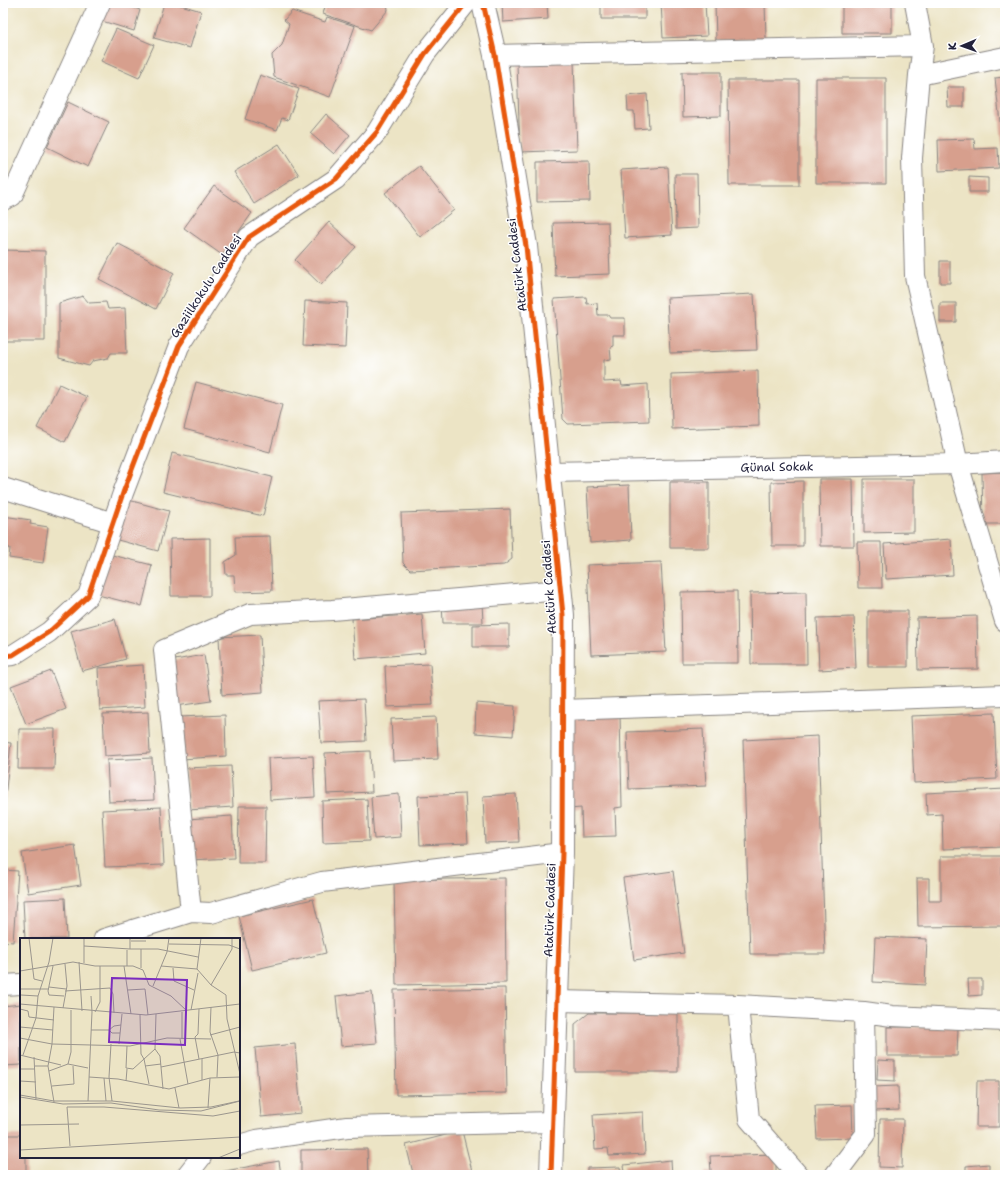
<svg xmlns="http://www.w3.org/2000/svg" width="1008" height="1178" font-family="'Shantell Sans',sans-serif">
  <rect width="100%" height="100%" fill="#fff"/>
  <filter id="ink" filterUnits="userSpaceOnUse"><feTurbulence type="fractalNoise" baseFrequency=".025" numOctaves="2"/><feDisplacementMap in="SourceGraphic" scale="8" xChannelSelector="R" yChannelSelector="G"/><feConvolveMatrix kernelMatrix="1 2 1 2 8 2 1 2 1" color-interpolation-filters="sRGB"/></filter>
  <filter id="wash" filterUnits="userSpaceOnUse"><feTurbulence type="fractalNoise" baseFrequency=".012" numOctaves="4" result="noise"/><feDisplacementMap in="SourceGraphic" scale="16" xChannelSelector="R" yChannelSelector="G"/><feGaussianBlur stdDeviation="0.9" result="paint"/><feColorMatrix in="noise" values="0 0 0 0 0 0 0 0 0 0 0 0 0 0 0 0 0 1.4 0 .05"/><feComposite in="paint" operator="in"/></filter>
  <g filter="url(#wash)">
    <rect width="100%" height="100%" fill="#ece4c5"/>
    <g id="blocks">
      <!-- building -->
      <path fill="#d79f8d" d="M108,3h22l-1,3 11,4 -6,21 -32,-10z
        M164,3h10l27,8 -11,37 -36,-10z
        M326,3h61l1,7 -17,20 -48,-16z
        M502,3h45l1,16 -45,3z
        M601,3h44v16h-44z
        M661,3h44l2,33 -44,2z
        M715,3h50l1,36 -50,2z
        M842,3h50v30h-50z
        M292,11l33,11 2,-5 28,9 -25,71 -56,-20 -2,-22 10,-10 7,-21 -5,-4z
        M116,29l38,16 -15,33 -38,-17z
        M574,61l3,89 -57,2 -3,-89z
        M682,72h39v44l-38,1z
        M260,75l39,14 -11,31 -6,-2 -5,12 -32,-11z
        M1005,77v81h-1l-9,-80z
        M816,78h70v105h-70z
        M728,80h71v105h-70z
        M947,87h17v20h-16z
        M647,94l2,34 -14,1 -1,-18h-6l-1,-15z
        M68,102l41,20 -21,45 -41,-20z
        M326,114l24,21 -16,19 -24,-21z
        M974,139l1,10 23,-1 1,20 -60,3 -1,-31z
        M279,144l20,31 -45,29 -20,-32z
        M589,161l1,40 -53,1v-40z
        M419,166l35,44 -34,27 -35,-44z
        M668,167l4,68 -47,3 -4,-68z
        M675,174h22l1,54 -22,1z
        M969,177l19,1v14h-19z
        M214,186l38,27 -30,42 -38,-27z
        M1003,199h2v25h-1z
        M329,222l27,25 -35,38 -26,-25z
        M608,222l2,52 -55,2 -2,-53z
        M117,243l57,30 -18,36 -57,-30z
        M3,250l42,1v90h-42z
        M940,261h10v22h-10z
        M754,294l3,56 -87,3 -3,-55z
        M83,296l6,7 17,-1 2,7 17,-1 2,45h-16l-3,5 -15,3 -4,5 -30,-8v-55z
        M586,297l1,7 10,-1 1,12h10l2,3h15v17h-12v11l-3,1 1,12 -7,1v22l17,-1 1,5 26,-2 1,37 -81,3 -5,-5 -9,-120z
        M305,301l42,2 -2,45 -42,-2z
        M940,303h16v19h-16z
        M758,371l1,55 -87,3 -1,-55z
        M196,382l86,23 -12,47 -86,-23z
        M59,384l28,13 -22,45 -28,-14z
        M172,453l100,24 -9,39 -100,-24z
        M1005,472v52h-22l-1,-51z
        M819,479h34l1,67h-34z
        M864,479h50v53l-50,1z
        M803,481v65h-31l-1,-64z
        M670,482h39v66h-39z
        M629,485l2,55 -41,3 -3,-56z
        M125,499l44,12 -11,40 -44,-12z
        M510,509l2,50 -8,6 -94,5 -7,-7 -2,-50z
        M3,516l28,4 -1,4 18,3 -5,36 -34,-5 1,-10 -7,-1z
        M270,536l2,55 -37,1 -1,-17h-8l-1,-13 11,-7 -1,-18z
        M210,538v58h-39l-1,-57z
        M951,539l2,36 -67,4 -2,-35z
        M857,542h24l1,46h-24z
        M108,554l44,11 -10,41 -44,-11z
        M661,562l5,90 -75,3 -4,-90z
        M737,591l1,72h-56l-1,-71z
        M806,592l1,72h-56l-1,-71z
        M482,602l1,21h-40l-1,-20z
        M868,611h40v56h-40z
        M422,614l3,39 -70,6 -3,-40z
        M977,616l1,53 -60,1 -1,-52z
        M854,617l2,51 -37,2 -2,-52z
        M115,619l11,40 -44,12 -11,-40z
        M509,624v23h-36v-22z
        M260,635l3,57 -41,3 -3,-58z
        M204,655l7,46 -35,5 -7,-45z
        M430,664l3,41 -46,2 -2,-41z
        M143,665l2,42 -45,3 -2,-42z
        M51,671l15,38 -40,15 -15,-38z
        M364,699l2,42 -45,2 -3,-42z
        M476,703l39,3 -2,30 -38,-3z
        M148,712l2,41 -45,3 -2,-42z
        M994,713l3,66 -83,4 -3,-67z
        M620,714l2,93 -7,1 1,28 -34,1 -1,-29 -12,1 -2,-94z
        M225,715l1,41 -44,3 -3,-42z
        M436,717l2,42 -45,2 -2,-42z
        M19,729h36l-1,40h-36z
        M703,729l3,57 -77,3 -2,-57z
        M818,736l7,218h-75l-7,-214z
        M3,742l8,1 -6,55h-2z
        M370,751l2,41 -45,2 -2,-41z
        M313,756l2,41 -45,3 -2,-42z
        M152,758l2,42 -45,2 -2,-42z
        M231,766l2,41 -45,3 -2,-42z
        M1005,789v31h-3l1,27 -60,2 -1,-35 -15,1 -1,-22z
        M399,794l2,43 -27,2 -3,-42z
        M465,794l3,49 -48,2 -2,-49z
        M516,794l3,48 -34,1 -2,-47z
        M367,799l2,42 -46,2 -1,-42z
        M239,806h27l-1,57h-27z
        M161,807l3,58 -59,2 -3,-57z
        M232,816l2,42 -45,2 -2,-41z
        M75,845l6,40 -53,8 -6,-40z
        M941,856h61v70l-84,1 -1,-49h12v23h12z
        M3,870l15,1 -5,71 -10,-1z
        M673,871l11,82 -50,7 -11,-82z
        M505,878l1,105 -110,2 -2,-105z
        M65,898l2,41h-42l-2,-39z
        M313,899l13,54 -74,17 -13,-54z
        M875,937l52,2 -2,46 -52,-3z
        M968,979h14v16l-13,1z
        M505,988l2,105 -111,2 -2,-105z
        M372,992l5,51 -36,3 -5,-50z
        M21,1004v61l-18,1v-60z
        M589,1013h89v59h-103v-48z
        M887,1027h71l-1,29h-70z
        M295,1044l6,69 -40,4 -6,-69z
        M878,1060l17,1v20l-18,-1z
        M977,1081h22v46h-23z
        M898,1086l1,24 -24,1 -2,-24z
        M852,1105l1,33 -36,1 -2,-33z
        M643,1112l2,42 -36,2 -1,-8 -13,1 -2,-34z
        M880,1119h23l-1,49 -23,-1z
        M462,1131l11,44h-64l4,-2 -7,-28z
        M3,1135h18v22h5v18h-23z
        M367,1149l1,26h-67v-25z
        M776,1154v21h-71v-3h6l-1,-16z
        M671,1160l1,15h-47l-1,-10z
        M279,1161l2,14h-72v-1z
        M989,1164v11h-23v-9z
        M620,1167l1,8h-34v-7z"/>
    </g>
  </g>
  <g filter="url(#ink)">
    <use href="#blocks" fill-opacity="0" stroke="#878380" stroke-width="1"/>
    <g fill="none" stroke-linecap="round" stroke-linejoin="round">
      <!-- street casing -->
      <g stroke="#878380" stroke-width="22">
        <path id="street" d="M915,3l8,43 -4,29 -7,83 3,118 43,188 47,157
          M495,55l428,-9
          M919,75l86,-18
          M3,200l9,-4 88,-193
          M549,472l409,-8 47,-3
          M3,488l110,35
          M3,656l10,-1 36,-23 39,-36 35,-103 56,-147 70,-109 87,-58 41,-47 48,-78 41,-51
          M562,710l443,-15
          M191,912l-27,-262 86,-36 82,-4 229,-20
          M104,939l87,-27 20,1 111,-31 240,-29
          M3,985l18,-1
          M557,1001l181,4 126,7 28,4 113,5
          M738,1005l11,114 49,56
          M239,1145l18,-5 90,-13 206,-5
          M187,1175l14,-18
          M835,1175l31,-41 -2,-122"/>
      </g>
      <!-- secondary casing -->
      <g stroke="#878380" stroke-width="24">
        <path id="secondary" d="M483,3l12,52 31,191 37,369 -1,238 -11,322"/>
      </g>
      <!-- street -->
      <use href="#street" stroke="#fff" stroke-width="20"/>
      <!-- secondary -->
      <use href="#secondary" stroke="#fff" stroke-width="22"/>
      <!-- cycleway casing -->
      <g stroke="#fff" stroke-width="8">
        <path id="cycleway" d="M483,3l12,52 31,191 37,369 -1,238 -11,322
          M3,656l10,-1 36,-23 39,-36 35,-103 56,-147 70,-109 87,-58 41,-47 48,-78 41,-51"/>
      </g>
      <!-- cycleway -->
      <use href="#cycleway" stroke="#e8590c" stroke-width="5"/>
    </g>
  </g>
  <g text-anchor="middle" stroke-width="3" stroke-linejoin="round" paint-order="stroke">
    <!-- street labels -->
    <g font-size="12" fill="#22223b" stroke="#fff">
      <text transform="translate(517 265) rotate(-97)" y="4">Atatürk Caddesi</text>
      <text transform="translate(206 286) rotate(-57)" y="4">Gaziilkokulu Caddesi</text>
      <text transform="translate(777 467) rotate(-1)" y="4">Günal Sokak</text>
      <text transform="translate(549 587) rotate(-94)" y="4">Atatürk Caddesi</text>
      <text transform="translate(550 910) rotate(-88)" y="4">Atatürk Caddesi</text>
    </g>
  </g>
  <!-- overview -->
  <g transform="translate(20 938)">
    <rect width="220" height="220" fill="#ece4c5"/>
    <path fill="none" stroke="#9b968e" stroke-width="1" d="M9,0l5,41 8,2M64,0v25M110,0v11h28l40,8M181,0l-4,31 14,16 15,10 1,24 13,55M111,3h15M149,6l60,1 11,4M64,8l46,3M107,12v16M59,24l3,49M33,28l-5,25 1,4 15,1M104,28l7,48M141,28l36,3M121,30v-19M153,30l1,13 20,9M0,33l53,-9 22,4h38l10,4 6,15 22,11 16,15M0,40v24M191,47l21,-36v-11M133,48l14,-34 2,-14M29,49l17,2M0,51h29M108,52l17,-1 3,26M45,53l45,-3 3,6 1,19M1,57l17,1M71,58l1,16M0,66l126,11 94,-11M191,69l-1,25 8,23 -1,22M43,70l4,-22 -2,-22M0,71l8,2 1,6 25,3M179,71l-1,25 -3,3 4,22M171,72l7,-37M75,74l5,-10v-36M136,76l-1,35 5,7 3,33M0,89l33,3M71,92h18l3,3h8M89,92l5,-4 7,-1M190,97l30,-8M0,100l32,6 78,2 37,-8 44,1M160,101l8,45M162,101v-27M91,106l-2,33 3,24M99,106l3,-30M107,108l-1,22 7,1 11,-10 -3,-5 -1,-39M0,117l41,10M3,117l13,-37 2,-22 11,-34 4,-24M14,119l2,42M182,121v21M48,126l3,-12v-42M15,128h13M125,128l16,-2M141,129l73,-15 6,1M0,131h15M29,133l19,-7 20,4M69,139l29,2 51,10 41,-11 30,-1M84,140l2,23M0,143l16,1M106,143l1,-12M129,146l-5,-25 11,-10M32,148l22,-2 -1,-18M155,150l4,20M0,157l34,6h58l68,7 31,-1 28,-6M0,159l43,7 48,-1 48,7 42,1 39,-10M68,163l4,-89M34,164l-6,-36 4,-22 2,-37M188,170l2,-30M0,187l59,-1M50,208l-3,-39h37l109,9 27,-5M0,212l220,-13M198,220l22,-9"/>
    <path fill="#7b2cbf" fill-opacity="0.15" stroke="#7b2cbf" stroke-width="2" d="M92,40l75,2 -2,65 -76,-3z"/>
    <rect width="220" height="220" fill="none" stroke="#22223b" stroke-width="2"/>
  </g>
  <!-- margin -->
  <rect width="1008" height="1178" fill="none" stroke="#fff" stroke-width="16"/>
  <!-- north arrow -->
  <g transform="translate(962 46) rotate(268)" stroke="#ffffff" stroke-width="3" paint-order="stroke">
  <path d="M0-3L7 15L0 10L-7 15Z" fill="#22223b"/>
  <text y="-6" font-size="11" font-weight="bold" text-anchor="middle" fill="#22223b">K</text>
  </g>
</svg>
